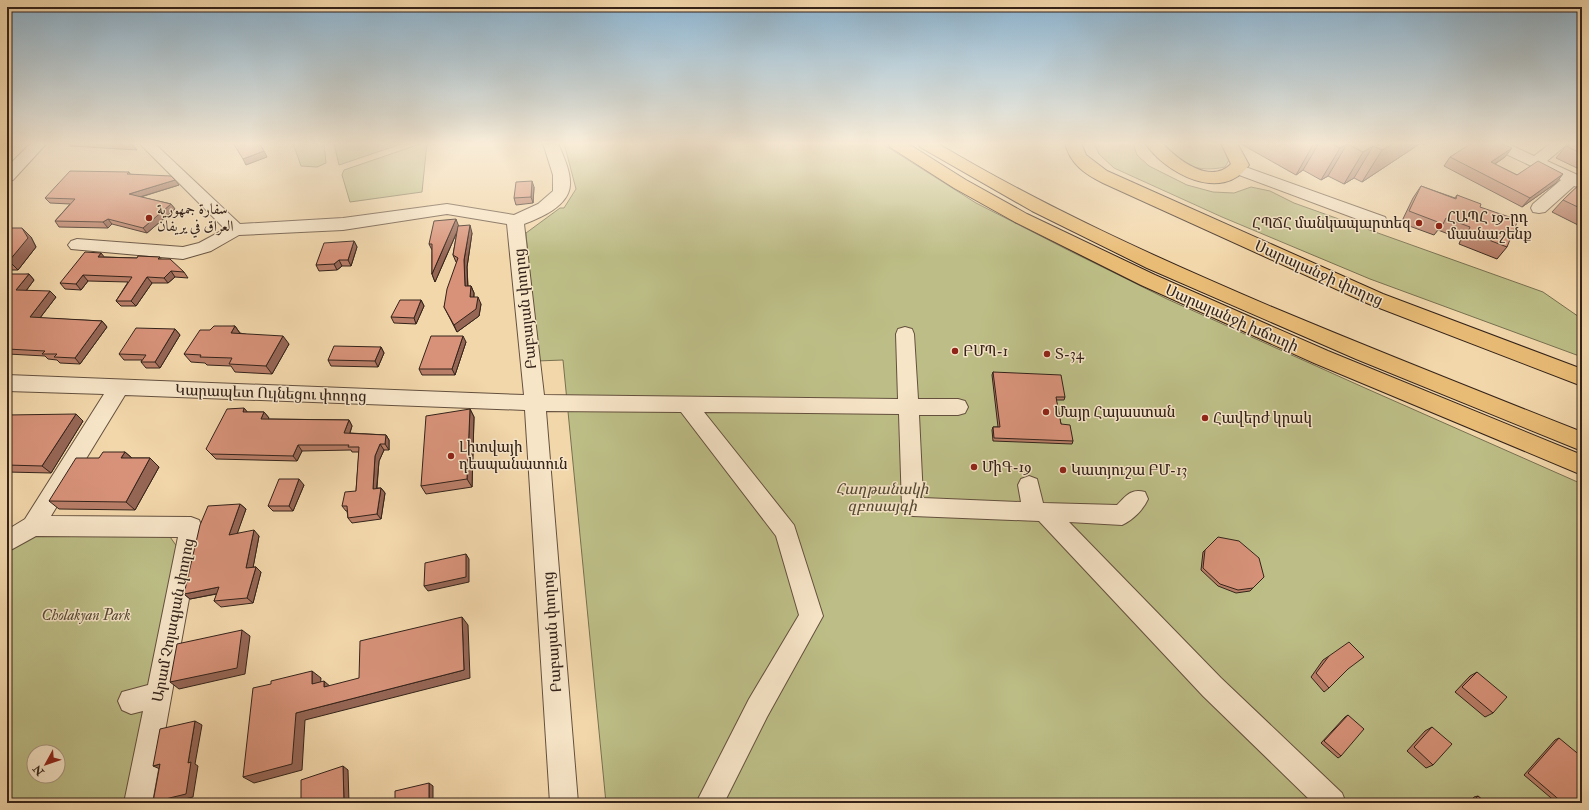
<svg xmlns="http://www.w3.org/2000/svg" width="1589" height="810" font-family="'IM FELL Double Pica',Amiri,'Noto Serif Armenian',serif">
  <rect width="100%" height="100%" fill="#f2d7ab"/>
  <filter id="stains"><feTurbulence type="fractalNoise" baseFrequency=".005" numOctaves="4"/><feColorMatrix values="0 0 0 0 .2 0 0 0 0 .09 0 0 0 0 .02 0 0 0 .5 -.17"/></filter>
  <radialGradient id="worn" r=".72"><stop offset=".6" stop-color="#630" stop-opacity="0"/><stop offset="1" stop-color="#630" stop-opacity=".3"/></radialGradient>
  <!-- green -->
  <path fill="#bdbe87" stroke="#787050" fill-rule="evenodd" d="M293,143h31l2,20 -9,4 -16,-1z
    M334,143h70l-65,22z
    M423,143h4l-5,49 -72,10 -8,-27 2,-5z
    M564,143h317l95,60 90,46 101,50 198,89 217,96v319h-976l-43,-443 -26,1 -11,-128 34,-25h4l12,-19z
    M1094,143h39l4,12 12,11 38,19 26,7 21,1 17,-6 19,4 24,12 249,89 39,27v38l-212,-78 -148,-62 -108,-49 -15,-14z
    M1163,143h56l11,15 -5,9c-28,6 -45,-2 -62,-24z
    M35,534h133l12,17 -52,252h-121v-253zM34,752h24v24h-24z"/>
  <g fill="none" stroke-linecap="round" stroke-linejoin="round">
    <!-- minor casing -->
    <g stroke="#64503e" stroke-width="2">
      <path id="minor" d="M31,143h16l-34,37 -6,1v-14z
        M139,143h15l86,81 103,-6 104,-14 67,11 24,-11 15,-13v-16l-10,-32h15c5,12 13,29 12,42 -1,21 -30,33 -46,39l20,171 354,4 -2,-65 2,-5 7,-2 7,2 2,5 4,65h40l7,2 3,6 -3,6 -7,2h-39l4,83 98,4 -3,-17 3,-6 8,-3 8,3 6,24 74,2c9,-9 14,-17 28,-13l3,7c-5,11 -15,21 -26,26l-53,-3 152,156 121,115 4,10h-33l-110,-107 -164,-175 -126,-5 -8,-2 -3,-7 -3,-93 -195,-2 90,113 29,91 -56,101 -43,86h-28l53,-104 50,-84 -23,-79 -95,-124 -135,-1 32,392h-28l-25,-393 -400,-15 -74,121 140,1 8,3 3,7 -50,276h-28l19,-92 -12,3 -9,-4 -4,-9 4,-9 26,-7 30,-148 -142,-1 -29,16v-22l18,-11 79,-125 -97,-3v-16l517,20 -17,-171 -60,-10 -104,16 -104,5 -28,16 -28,8 -112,-10 -3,-4 3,-4 6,-2 106,8 16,-4 26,-14z
        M1486,143h20l28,13 17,-13h16l-2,3 -18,15 35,16v11l-8,-2 -29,26 -6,1 -6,-1 -2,-4 2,-4 28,-24 -72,-34z
        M1237,164l148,53 2,4 -2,4 -6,1 -6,-1 -142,-53 -2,-3 2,-3z"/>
    </g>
    <!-- major casing -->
    <g stroke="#34231a" stroke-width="2">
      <path id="major" d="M888,143h19l59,37 61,34 128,61 173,76 254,104v20l-268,-112 -173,-78 -126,-63 -61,-34 -64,-41z
        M918,143h19c107,64 220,115 335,164 103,43 206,84 310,125v19l-226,-92 -209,-91 -115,-57 -112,-64z
        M1065,143h16l5,12 21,16 276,123 199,75v17l-213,-82 -266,-121c-18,-9 -33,-19 -38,-40z
        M1145,143h17c16,17 48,42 69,21l-10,-21h16l12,22c-27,39 -84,8 -104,-22z"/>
    </g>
    <!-- minor -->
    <use href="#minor" fill="#f7e5c8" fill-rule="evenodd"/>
    <!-- major -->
    <use href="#major" fill="#e9bc76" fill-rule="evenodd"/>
  </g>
  <!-- wall -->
  <path fill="#b97e68" stroke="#34231a" d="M68,143h63l6,7 -66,-4z
    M1242,143h186l-4,2 -3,-2 -59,39 -8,-4 -10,6 -16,-8 -7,4 -18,-10 -7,5 -55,-31z
    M1525,143h7l-3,2z
    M1582,143v21l-5,4 -21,-10 10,-12z
    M1450,157h55l-10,7 22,11 39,8 -34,24 -78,-41z
    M129,172l1,2 49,11 -38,12 30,7 4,5 -28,24 -35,-9 -4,4 -49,-1 -4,-6 15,-17 -20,-1 -5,-5z
    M1582,182v45l-30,-15 11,-12z
    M1421,186l34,12 2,-3 23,12 27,40 -10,12 -38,-15 2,-5 -23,-9 -4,5 -33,-12 12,-25z
    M534,187l-1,16 -17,2 -2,-7z
    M459,226l13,7 -5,34 1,19h3l3,7v4l7,7 -2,12 -22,16 -13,-25 13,-44 -1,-1 -3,-7 4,-23 -22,50 -3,-8v-24l-3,-6z
    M7,228l24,9 5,10 -18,23h-11z
    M354,241l3,6 -6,19h-9l-5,4 -18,1 -3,-6z
    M105,257l56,2 23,13 4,6 -13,-1 -7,6h-16l-16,23h-15l-5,-5 12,-19 -40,-1 -7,9 -16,-1 -5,-6z
    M29,274l5,6 -8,11 30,6 -16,21 62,3 5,6 -27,37 -20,-1 -3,-3 -9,-1 -3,-3 -37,-2 -1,1v-78z
    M421,300l3,6 -8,18 -22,-1 -3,-6z
    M235,326l5,7 49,11 -17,30 -37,-2 -4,-6 -24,-1 -2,-2 -14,-1 -7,-8 26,-24z
    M175,329l5,6 -20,33h-14l-5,-6 1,-2h-18l-5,-6z
    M466,342l-11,33h-33l-3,-6z
    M381,347l3,6 -6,14 -47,-1 -3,-6z
    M993,372l72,25 -1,3h-8l5,24 12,17 -1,3 -79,-3 -1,-11 1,-3h5l-6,-52z
    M244,408l3,4h17l5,6 -1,1 81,1 3,6 -2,7 36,2 3,5v10h-5l-5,11 -2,27h4l4,5 -4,26 -29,4 -4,-5 -1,-7h-1l-4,-5 14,-15 3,-39h-7l-1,-2 -49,1 -5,10 -81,-2 -10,-10z
    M470,409l4,8 -2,70 -46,7 -5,-8z
    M7,415l76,6 -32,52 -44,-1z
    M125,452l7,6h18l9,9 -24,43 -76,-1 -10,-8 50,-43z
    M304,485l-11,26h-20l-5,-5z
    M240,504l6,5 -9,24 22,3 -6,31h3l5,5 -8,31 -32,4 -7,-6 3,-7 -27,5 -6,-5z
    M1205,550l59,27 -14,14 -14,2 -18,-7 -17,-16 2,-18z
    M1329,656l18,14 -18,18 -5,4 -13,-15 12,-17z
    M1477,672l16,41 -8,4 -30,-25 15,-16z
    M1348,715l-7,41 -3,2 -17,-15 24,-26z
    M1432,727l1,38 -7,3 -19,-17 18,-20z
    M1559,738l23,65h-25l-33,-28 31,-35z
    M1478,796l8,7h-17l5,-6z"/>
  <!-- shaded-wall -->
  <path fill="#966655" stroke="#34231a" d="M1314,143h5l-16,27 -7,5z
    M1394,143h27l-59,39 20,-32z
    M1347,144l-19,32 -7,4 19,-32z
    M1373,146l-19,32 -10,6 19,-32z
    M1512,148l-7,9 -21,14 7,-9z
    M264,151l3,6 -21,8 -3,-6z
    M1563,174l-7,9 -34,24 8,-9z
    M175,180l4,5 -46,14 -4,-5z
    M532,181l2,6 -1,16 -2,-6z
    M171,204l4,5 -28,24 -4,-5z
    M108,219l4,5 -4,4 -5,-6z
    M456,219l3,8 -24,55 -3,-8z
    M470,225l2,8 -5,34 1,26 -3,-7 -1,-26z
    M22,228l9,9 5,10 -18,23 -9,-9z
    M354,241l3,6 -6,19 -3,-6z
    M101,253l5,6 -8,-2z
    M339,260l3,6 -5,4 -3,-6z
    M171,271l4,6 -7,6 -4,-5z
    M29,274l5,6 -12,16 -6,-6z
    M83,275l5,6 -7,9 -5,-6z
    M147,277l5,6 -16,23 -5,-5z
    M471,286l3,7 -1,11 -3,-7z
    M50,291l6,6 -20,26 -6,-6z
    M478,297l3,7 -2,12 -22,16 -3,-7z
    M421,300l3,6 -8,18 -2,-6z
    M102,321l5,6 -27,37 -5,-6z
    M235,326l6,9 -10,-2z
    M175,329l5,6 -20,33 -5,-6z
    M283,336l6,8 -17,30 -6,-8z
    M463,336l3,6 -11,33 -3,-6z
    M381,347l3,6 -6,14 -3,-6z
    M244,408l5,6 -6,-2z
    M470,409l4,8 -2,70 -5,-8z
    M264,412l5,6 -3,6 -5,-5z
    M76,414l7,7 -32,52 -9,-7z
    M349,420l3,6 -4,12 -4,-5z
    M386,435l3,5v10l-4,-6z
    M380,444l4,6 -5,11 -3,33 -3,-5 2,-33z
    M298,445l4,6 -5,10 -4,-5z
    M125,452l9,8 -13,-2z
    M150,458l9,9 -24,43 -9,-8z
    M299,479l5,6 -11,26 -4,-5z
    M381,488l4,5 -4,26 -4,-5z
    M240,504l6,5 -11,31 -6,-5z
    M254,530l5,6 -7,37 -6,-5z
    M466,554l3,5v23l-41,9 -4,-5z
    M256,567l5,5 -8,31 -6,-5z
    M219,587l6,5 -35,7 -6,-5z
    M462,617l6,8 2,53 -165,42 -3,50 -48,13 -11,-6 53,-64 168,-43z
    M242,630l8,6 -5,38 -66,15 -9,-7z
    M312,671l9,7 -1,14 -8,-8z
    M324,681l8,7 -8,-1z
    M195,721l7,4 -7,39 3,2 -5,31 -25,6h-12l-3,-1 35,-39z
    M160,764v5l-7,-3z
    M343,766l5,4 1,33h-5z
    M429,783l4,3v17h-4z"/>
  <!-- building -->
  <path fill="#d79279" stroke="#34231a" d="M96,143h35l2,1z
    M233,143h26l5,8 -21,8z
    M1329,143h65l-12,7 -9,-4 -10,6 -16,-8 -7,4z
    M1472,143h28l12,5 -21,14 26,13 21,-14 25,13 -33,24 -80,-41z
    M1570,143h12v11l-16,-8z
    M70,171l59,1 -2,2 44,2 4,4 -46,14 42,10 -28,24 -35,-9 -5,3 -48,-1 20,-22 -30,-1z
    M532,181l-1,16 -17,1 2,-16z
    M1582,182v27l-19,-9z
    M1421,186l35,13 1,-4 24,9 -1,3 38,13 -11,27 -39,-15 2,-5 -24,-9 -3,6 -34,-13z
    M456,219l-24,55v-30h-3l5,-23z
    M470,225l-6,35 1,26h6l-1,11h8l-2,12 -22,16 -10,-18 3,-18 11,-31 -5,-3 5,-29z
    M7,228h15l6,10 -19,23h-2z
    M354,241l-6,19h-9l-5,4 -18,1 8,-22z
    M85,252l16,1 -3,4 39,1 1,-2 22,1 -2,2h12l14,13 -13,-1 -7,7 -17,-1 -16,24h-15l16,-24 -49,-2 -7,9 -16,-1z
    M10,274h19l-13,16 34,1 -20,26 72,4 -27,37 -21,-1 3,-3h-15l3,-3 -38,-2v-72z
    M400,300h21l-7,18 -23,-1z
    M214,326h21l-4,7 52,3 -17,30 -37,-2 3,-6 -32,-1 1,-2 -17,-1 16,-24h10z
    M136,328l39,1 -20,33h-14l5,-7 -27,-1z
    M431,336h32l-11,33h-33z
    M334,346l47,1 -6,14 -47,-1z
    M993,372l68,3 4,22h-9l5,27 9,1 3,16 -79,-3 -1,-11h7z
    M244,408l-1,4h21l-3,7 88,1 -5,13 42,2 -1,9h-5l-5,12 -2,33 8,-1 -4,26 -29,4 -1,-12h-5l3,-14 11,-1 3,-44h-11l1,-2h-51l-5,11 -82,-2 -5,-5 21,-40z
    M470,409l-3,70 -46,7 5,-70z
    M76,414l-34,52 -35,-1v-21l4,-5h-4v-24z
    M103,452h22l-4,6h29l-24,44 -77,-1 27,-43h23z
    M279,479h20l-10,27h-21z
    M240,504l-11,31 25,-5 -8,38 10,-1 -9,31 -33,3 5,-14 -35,7 16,-69 8,-19z
    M1218,537l21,4 20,17 5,19 -11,11 -15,2 -18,-6 -17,-16 2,-18z
    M466,554v23l-42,9 1,-23z
    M462,617l2,53 -168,43 -4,51 -49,13 10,-89 18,-4v-3l41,-10v13l12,-3v6l35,-9 1,-37z
    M242,630l-5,38 -67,14 7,-38z
    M1349,642l15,15 -16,12 -19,19 -13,-15 13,-17z
    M1477,672l30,25 -14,16 -31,-26z
    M1348,715l16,14 -23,27 -17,-15z
    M195,721l-7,42 3,-1 -5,32 -33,8 7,-38 -7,2 7,-37z
    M1432,727l20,17 -19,21 -19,-18z
    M1559,738l23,19v46h-19l-35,-30z
    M343,766l1,37h-43v-23z
    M429,783v20h-34v-12z
    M1478,796l8,7h-15z"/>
  <!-- sky -->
  <linearGradient id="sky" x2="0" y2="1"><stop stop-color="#8bb5d3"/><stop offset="0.56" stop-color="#f9edd9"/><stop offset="1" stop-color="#f9edd9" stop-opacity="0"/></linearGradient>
  <rect width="1589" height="256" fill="url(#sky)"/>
  <!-- markers -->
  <g fill="#8f2418" stroke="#f7e5c8" stroke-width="1.5">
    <circle cx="149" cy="218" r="4"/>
    <circle cx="1419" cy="223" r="4"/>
    <circle cx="1439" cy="226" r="4"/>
    <circle cx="955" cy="351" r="4"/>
    <circle cx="1047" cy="354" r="4"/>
    <circle cx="1046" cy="412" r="4"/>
    <circle cx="1205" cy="418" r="4"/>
    <circle cx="451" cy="456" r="4"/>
    <circle cx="974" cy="467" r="4"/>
    <circle cx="1063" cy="470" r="4"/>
  </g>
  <g text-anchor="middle" stroke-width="3" stroke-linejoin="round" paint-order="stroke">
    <!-- poi labels -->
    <g font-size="15" fill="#34231a" stroke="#f7e5c8" text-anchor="start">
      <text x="157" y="214">سفارة جمهورية<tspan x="157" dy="17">العراق في يريفان</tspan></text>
      <text x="1447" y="222">ՀԱՊՀ 19-րդ<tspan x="1447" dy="17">մասնաշենք</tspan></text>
      <text x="1411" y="228" text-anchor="end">ՀՊՃՀ մանկապարտեզ</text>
      <text x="963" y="356">ԲՄՊ-1</text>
      <text x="1055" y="359">Տ-34</text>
      <text x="1054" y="417">Մայր Հայաստան</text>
      <text x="1213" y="423">Հավերժ կրակ</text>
      <text x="459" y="452">Լիտվայի<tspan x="459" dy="17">դեսպանատուն</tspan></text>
      <text x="982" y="472">ՄիԳ-19</text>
      <text x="1071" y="475">Կատյուշա ԲՄ-13</text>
    </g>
    <!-- street labels -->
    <g font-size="15" fill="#34231a" stroke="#f7e5c8">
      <text transform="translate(1319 273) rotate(24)" y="5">Սարալանջի փողոց</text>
      <text transform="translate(525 309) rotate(-96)" y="5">Բաբայան փողոց</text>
      <text transform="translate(1232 318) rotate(24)" y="5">Սարալանջի խճուղի</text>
      <text transform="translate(271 393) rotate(2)" y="5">Կարապետ Ուլնեցու փողոց</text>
      <text transform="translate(173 620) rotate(-79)" y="5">Արամ Չոլագյան փողոց</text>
      <text transform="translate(552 632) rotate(-94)" y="5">Բաբայան փողոց</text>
    </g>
    <!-- park labels -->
    <g font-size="15" font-style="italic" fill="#564a35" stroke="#f7e5c8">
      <text x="882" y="494">Հաղթանակի<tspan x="882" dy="17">զբոսայգի</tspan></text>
      <text x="86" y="620">Cholakyan Park</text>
    </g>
  </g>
  <!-- margin -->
  <rect width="1589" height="810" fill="none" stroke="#f2d7ab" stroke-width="24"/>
  <rect x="8" y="8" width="1573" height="794" fill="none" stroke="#34231a" stroke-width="2"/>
  <rect x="12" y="12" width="1565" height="786" fill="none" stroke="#34231a"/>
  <!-- north arrow -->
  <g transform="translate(46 764) rotate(230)"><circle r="19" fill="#f7e5c8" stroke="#a99782"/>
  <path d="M0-3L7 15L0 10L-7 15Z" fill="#8f2418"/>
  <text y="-6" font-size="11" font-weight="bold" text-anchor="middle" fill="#34231a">N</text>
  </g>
  <rect width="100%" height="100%" filter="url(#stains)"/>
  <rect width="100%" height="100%" fill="url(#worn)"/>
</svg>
